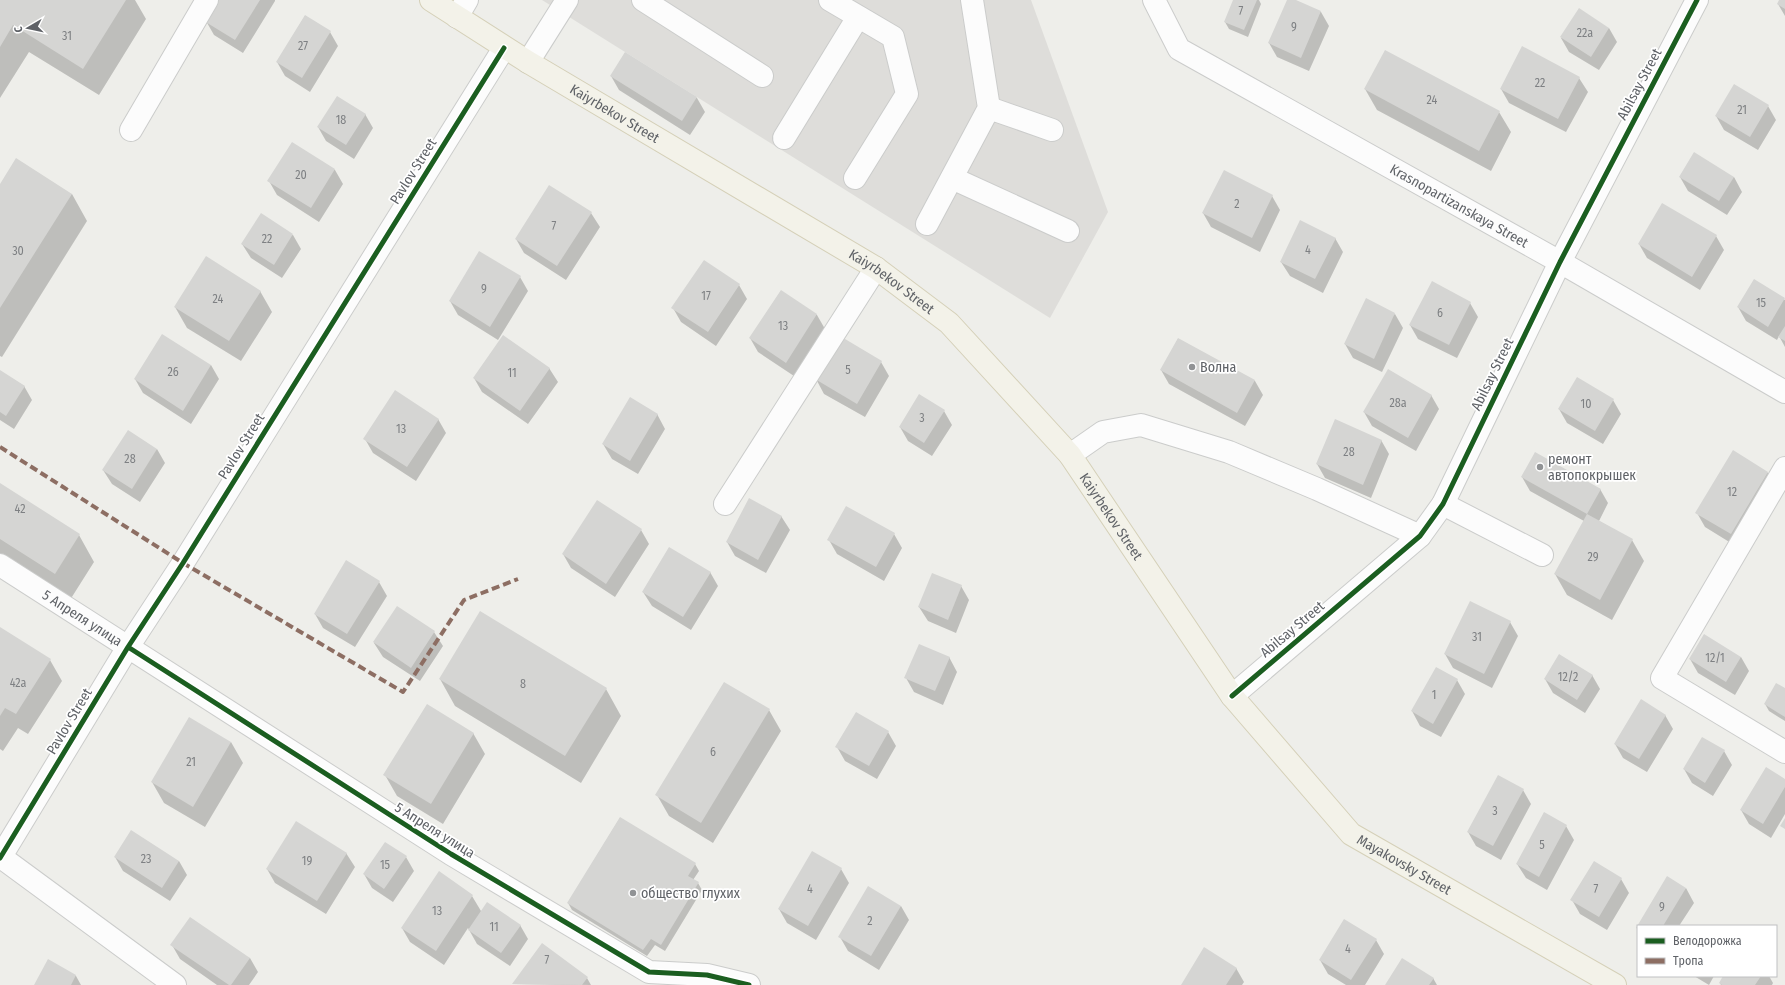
<svg xmlns="http://www.w3.org/2000/svg" width="1785" height="985" font-family="'Fira Sans Condensed',sans-serif">
  <rect width="100%" height="100%" fill="#eeeeea"/>
  <!-- industrial -->
  <path fill="#deddda" d="M542,0h489l77,212 -58,106z"/>
  <!-- shadow -->
  <path fill="#0003" d="M0,0h135l11,19 -47,76 -70,-43 -29,46z
    M219,0h56v1l-32,52 -29,-18 -8,-14z
    M1234,0h25l2,4 -13,33 -19,-8 -4,-7z
    M1288,0h5l28,12 8,14 -20,45 -32,-14 -8,-14z
    M1781,0h4v16l-7,-12z
    M305,16l25,16 8,14 -28,46 -25,-16 -8,-14z
    M1609,28l8,14 -18,28 -30,-18 -8,-14z
    M625,53l72,45 8,14 -15,23 -71,-45 -8,-14z
    M1579,78l9,14 -22,40 -57,-29 -8,-14z
    M1365,89l134,23 12,20 -20,39 -114,-61z
    M1768,106l8,14 -18,30 -34,-20 -8,-14z
    M365,114l8,14 -19,31 -28,-18 -8,-14z
    M292,143l43,27 8,14 -24,38 -42,-27 -8,-14z
    M1680,177h54l8,15 -15,23 -39,-24z
    M0,186l72,8 15,27 -85,136 -2,-1z
    M550,187l41,26 9,14 -34,53 -42,-27 -8,-14z
    M1272,196l8,14 -20,42 -49,-25 -8,-14z
    M293,235l8,14 -19,29 -31,-20 -9,-14z
    M1716,236l8,14 -24,40 -53,-32 -8,-14z
    M1335,238l8,14 -20,41 -33,-17 -9,-14z
    M520,277l8,14 -30,49 -40,-25 -8,-14z
    M1754,281l31,19v47l-6,-11 -2,4 -31,-19 -8,-14z
    M739,285l8,14 -31,47 -35,-24 -8,-14z
    M260,291l12,21 -31,49 -54,-33 -12,-21z
    M781,291l36,24 8,14 -31,47 -36,-24 -8,-14z
    M1470,303l8,14 -21,41 -39,-19 -8,-14z
    M1395,314l8,14 -21,44 -29,-14 -8,-14z
    M1178,339l77,42 8,14 -18,31 -76,-42 -8,-14z
    M881,362l8,14 -24,41 -41,-23 -8,-15z
    M211,365l8,14 -28,45 -48,-31 -8,-14z
    M549,368l9,14 -30,42 -46,-32 -8,-14z
    M0,371l24,15 8,14 -18,29 -14,-9z
    M1431,395l8,14 -23,42 -44,-25 -8,-14z
    M1613,400l8,14 -18,30 -36,-21 -8,-14z
    M944,411l8,14 -20,31 -24,-15 -8,-14z
    M657,414l8,15 -27,45 -26,-15 -9,-15z
    M438,419l8,14 -30,48 -43,-28 -8,-14z
    M1381,440l8,14 -18,44 -46,-20 -8,-14z
    M157,449l8,14 -25,39 -28,-18 -9,-14z
    M1767,472l9,15 -37,61 -34,-21 -8,-14z
    M1522,477l78,12 8,14 -9,18 33,19 12,21 -32,59 -45,-25 -12,-21 29,-53 -54,-30z
    M0,485l79,50 15,27 -24,38 -70,-45z
    M781,516l9,14 -24,43 -31,-17 -8,-14z
    M641,530l8,14 -34,53 -44,-29 -8,-14z
    M894,534l8,14 -18,33 -47,-27 -8,-14z
    M710,572l8,14 -27,44 -39,-24 -9,-14z
    M379,582l8,14 -32,51 -32,-19 -8,-14z
    M961,586l8,14 -13,33 -28,-12 -9,-14z
    M397,608l37,24 9,14 -23,35 -37,-24 -9,-14z
    M1510,622l8,14 -26,52 -39,-20 -8,-14z
    M0,628l50,32 12,21 -34,53 -10,-6 -15,23 -3,-2z
    M949,657l8,15 -14,33 -29,-13 -8,-14z
    M1741,657l8,14 -14,24 -37,-22 -8,-14z
    M1592,675l8,14 -15,24 -32,-20 -8,-14z
    M440,679l166,10 15,27 -40,67 -126,-77z
    M1457,680l8,14 -24,43 -21,-11 -8,-15z
    M1785,689v32l-16,-10 -4,-7z
    M769,710l12,21 -68,112 -44,-27 -12,-21z
    M1665,715l8,14 -26,43 -24,-14 -8,-14z
    M888,732l8,14 -19,33 -32,-18 -8,-14z
    M473,733l12,21 -42,70 -46,-28 -12,-21z
    M231,742l12,21 -38,64 -41,-24 -12,-21z
    M1724,751l8,14 -19,31 -21,-13 -8,-14z
    M1785,780v34l-14,24 -22,-14 -8,-14z
    M1523,790l8,14 -30,56 -25,-14 -8,-14z
    M620,818l75,46 4,7 -6,9 5,3 4,7 -37,61 -10,-6 -8,11 -75,-46 -4,-7z
    M1566,826l8,14 -27,50 -21,-12 -9,-14z
    M346,853l9,14 -29,47 -51,-31 -8,-14z
    M115,857l64,4 8,14 -17,26 -47,-30z
    M406,857l8,14 -21,31 -21,-14 -8,-14z
    M841,869l8,14 -33,57 -29,-17 -8,-14z
    M1621,879l8,14 -22,37 -27,-16 -8,-14z
    M1686,888l8,15 -15,23h-41z
    M472,896l9,15 39,14 8,14 -18,27 -33,-22 -9,-16 -24,37 -34,-23 -8,-14z
    M901,906l8,14 -30,50 -31,-19 -8,-14z
    M1376,940l8,14 -19,31h-19l-18,-11 -8,-14z
    M172,945l78,13 8,14 -9,13h-32l-37,-26z
    M48,961l28,15 5,9h-46z
    M1236,968l8,14 -2,3h-60z
    M1694,976h20l-5,9z
    M1724,976h45l4,7 -1,2h-51l-1,-2z
    M587,978l4,7 -78,-1z
    M1433,978l4,7h-51z"/>
  <!-- building -->
  <path fill="#d5d5d3" d="M0,0h126l-43,69 -70,-44 -13,22z
    M217,0h43l-25,40 -31,-19z
    M1233,0h24l-13,30 -20,-8z
    M1287,0h9l25,11 -20,47 -33,-15z
    M1779,0h6v9l-8,-5z
    M1579,8l30,20 -18,29 -31,-20z
    M305,15l26,16 -29,47 -26,-16z
    M1522,46l58,31 -22,42 -58,-30z
    M1385,50l115,61 -21,40 -115,-62z
    M625,52l72,45 -15,24 -72,-45z
    M1734,84l35,21 -19,32 -35,-21z
    M337,96l29,18 -20,31 -29,-18z
    M292,142l43,27 -24,39 -44,-27z
    M1694,152l40,25 -15,24 -40,-24z
    M16,158l56,36 -72,114v-124z
    M1224,170l49,25 -21,43 -50,-25z
    M549,185l43,27 -35,54 -42,-27z
    M1662,203l55,32 -25,42 -54,-33z
    M261,213l32,21 -19,31 -33,-21z
    M1300,220l36,18 -21,41 -35,-17z
    M479,251l42,25 -31,51 -41,-26z
    M206,256l55,35 -32,50 -55,-34z
    M704,260l36,24 -32,48 -37,-24z
    M1754,279l31,19 -17,29 -31,-20z
    M1432,281l39,21 -22,43 -40,-20z
    M781,290l36,24 -31,49 -37,-25z
    M1366,298l29,15 -21,46 -30,-15z
    M1785,326v15l-7,-4z
    M162,334l49,31 -28,46 -49,-32z
    M503,335l47,33 -30,43 -47,-33z
    M840,336l42,25 -25,43 -42,-25z
    M1178,338l77,42 -18,33 -77,-43z
    M1388,369l44,26 -24,43 -45,-26z
    M0,370l25,16 -19,30 -6,-4z
    M1577,377l37,22 -19,32 -37,-22z
    M395,390l44,29 -32,48 -44,-28z
    M919,394l26,16 -21,33 -25,-16z
    M630,397l28,17 -28,47 -28,-17z
    M1335,419l47,21 -19,45 -47,-21z
    M128,430l29,19 -25,40 -30,-19z
    M1733,450l35,22 -37,62 -36,-21z
    M1535,452l66,37 -14,25 46,25 -33,61 -46,-26 33,-60 -66,-37z
    M0,483l80,51 -25,40 -55,-35z
    M749,498l33,18 -24,44 -32,-18z
    M597,500l45,29 -36,55 -44,-30z
    M846,506l49,27 -19,34 -49,-27z
    M669,547l42,25 -28,45 -41,-25z
    M346,560l34,21 -33,53 -33,-20z
    M932,573l30,12 -14,35 -30,-13z
    M1470,601l41,20 -27,53 -40,-20z
    M397,606l38,25 -24,37 -38,-26z
    M480,611l127,77 -42,68 -126,-77z
    M0,627l51,32 -35,55 -11,-6 -5,8z
    M1704,634l37,23 -15,25 -37,-23z
    M919,644l31,13 -15,34 -31,-13z
    M1559,654l34,21 -16,25 -33,-21z
    M1436,667l22,12 -25,45 -22,-13z
    M724,682l46,27 -69,114 -46,-28z
    M1776,683l9,5v29l-21,-13z
    M1641,699l25,16 -27,44 -25,-15z
    M427,704l47,29 -43,71 -48,-29z
    M856,712l33,19 -20,35 -34,-19z
    M189,717l42,25 -38,65 -42,-25z
    M1702,737l23,13 -20,33 -22,-14z
    M1766,767l19,12v8l-22,37 -23,-14z
    M1498,775l26,14 -31,57 -26,-14z
    M1544,812l23,13 -28,52 -23,-13z
    M620,817l76,46 -8,13 11,6 -38,63 -10,-6 -8,11 -76,-47z
    M1785,818v11l-5,-3z
    M296,821l51,32 -30,48 -51,-32z
    M131,830l48,31 -17,27 -48,-31z
    M385,842l22,14 -23,33 -21,-15z
    M812,851l30,17 -34,58 -30,-17z
    M1594,861l28,17 -23,39 -29,-17z
    M439,871l34,24 -37,56 -35,-23z
    M1667,876l19,12 -23,38h-25v3l-2,-1z
    M868,886l33,20 -30,50 -33,-19z
    M487,902l34,23 -20,28 -33,-23z
    M190,917l60,41 -19,27h-2l-59,-40z
    M1344,919l33,20 -26,41 -32,-20z
    M542,943l46,34 -6,8 -70,-1z
    M1204,947l33,21 -11,17h-45z
    M1402,958l32,20 -5,7h-44z
    M48,959l28,16 -5,10h-37z
    M1723,976h38l-6,9h-33l-3,-2z"/>
  <g fill="none" stroke-linecap="round" stroke-linejoin="round">
    <!-- minor casing -->
    <g stroke="#cbcccb" stroke-width="24">
      <g id="minor">
        <path d="M643,0l119,76"/>
        <path d="M830,0l63,37 14,57 -52,84"/>
        <path id="s1" d="M1154,0l25,49 381,213 225,130"/>
        <path d="M457,17l10,-17"/>
        <path d="M528,62l39,-62"/>
        <path d="M989,108l63,22"/>
        <path d="M131,130l76,-130"/>
        <path d="M784,138l74,-121"/>
        <path d="M952,178l116,53"/>
        <path d="M927,224l62,-116 -17,-108"/>
        <path d="M1070,455l33,-23 38,-7 88,27 88,37 103,47"/>
        <path d="M1785,468l-123,210 123,74"/>
        <path d="M725,504l151,-236"/>
        <path d="M1443,504l99,51"/>
        <path id="s2" d="M0,565l451,289 198,118 58,3 42,10"/>
        <path d="M1232,696l188,-160 23,-32 117,-242 137,-262"/>
        <path d="M1,857l174,128"/>
        <path d="M0,858l128,-211 55,-84 321,-515"/>
      </g>
    </g>
    <!-- major casing -->
    <g stroke="#d5d0b8" stroke-width="24">
      <g id="major">
        <path id="s3" d="M431,0l97,62 348,206 73,55 121,132 162,241 119,138 264,151"/>
      </g>
    </g>
    <!-- minor -->
    <use href="#minor" stroke="#fcfcfc" stroke-width="22"/>
    <!-- major -->
    <use href="#major" stroke="#f3f2e9" stroke-width="22"/>
    <!-- quiet -->
    <path stroke="#8d6e63" stroke-width="4" stroke-dasharray="8 4" stroke-linecap="butt" d="M0,447l183,116 220,129 61,-92 54,-21"/>
    <!-- cycleway casing -->
    <g stroke="#fff" stroke-width="8">
      <path id="cycleway" d="M128,647l323,207 198,118 58,3 42,10
        M1232,696l188,-160 23,-32 117,-242 137,-262
        M0,858l128,-211 55,-84 321,-515"/>
    </g>
    <!-- cycleway -->
    <use href="#cycleway" stroke="#1b5e20" stroke-width="5"/>
  </g>
  <!-- markers -->
  <g fill="#919395" stroke="#fff" stroke-width="1.5">
    <circle cx="1192" cy="367" r="4"/>
    <circle cx="1540" cy="467" r="4"/>
    <circle cx="633" cy="893" r="4"/>
  </g>
  <g text-anchor="middle" stroke-width="3.5" stroke-linejoin="round" paint-order="stroke">
    <!-- number labels -->
    <g font-size="12" fill="#7e8083">
      <text x="1241" y="15">7</text>
      <text x="1294" y="31">9</text>
      <text x="1585" y="37">22а</text>
      <text x="67" y="40">31</text>
      <text x="303" y="50">27</text>
      <text x="1540" y="87">22</text>
      <text x="1432" y="104">24</text>
      <text x="1742" y="114">21</text>
      <text x="341" y="124">18</text>
      <text x="301" y="179">20</text>
      <text x="1237" y="208">2</text>
      <text x="554" y="230">7</text>
      <text x="267" y="243">22</text>
      <text x="1308" y="254">4</text>
      <text x="18" y="255">30</text>
      <text x="484" y="293">9</text>
      <text x="706" y="300">17</text>
      <text x="218" y="303">24</text>
      <text x="1761" y="307">15</text>
      <text x="1440" y="317">6</text>
      <text x="783" y="330">13</text>
      <text x="848" y="374">5</text>
      <text x="173" y="376">26</text>
      <text x="512" y="377">11</text>
      <text x="1398" y="407">28а</text>
      <text x="1586" y="408">10</text>
      <text x="922" y="422">3</text>
      <text x="401" y="433">13</text>
      <text x="1349" y="456">28</text>
      <text x="130" y="463">28</text>
      <text x="1732" y="496">12</text>
      <text x="20" y="513">42</text>
      <text x="1593" y="561">29</text>
      <text x="1477" y="641">31</text>
      <text x="1715" y="662">12/1</text>
      <text x="1568" y="681">12/2</text>
      <text x="18" y="687">42а</text>
      <text x="523" y="688">8</text>
      <text x="1434" y="699">1</text>
      <text x="713" y="756">6</text>
      <text x="191" y="766">21</text>
      <text x="1495" y="815">3</text>
      <text x="1542" y="849">5</text>
      <text x="146" y="863">23</text>
      <text x="307" y="865">19</text>
      <text x="385" y="869">15</text>
      <text x="810" y="893">4</text>
      <text x="1596" y="893">7</text>
      <text x="1662" y="911">9</text>
      <text x="437" y="915">13</text>
      <text x="870" y="925">2</text>
      <text x="494" y="931">11</text>
      <text x="1348" y="953">4</text>
      <text x="547" y="964">7</text>
    </g>
    <!-- street labels -->
    <g font-size="14" fill="#5f6267" stroke="#fff">
      <text transform="translate(1639 84) rotate(-62)" y="5">Abilsay Street</text>
      <text dy="5" stroke="none"><textPath href="#s3" startOffset="216">Kaiyrbekov Street</textPath></text>
      <text transform="translate(413 171) rotate(-58)" y="5">Pavlov Street</text>
      <text dy="5" stroke="none"><textPath href="#s1" startOffset="376">Krasnopartizanskaya Street</textPath></text>
      <text dy="5" stroke="none"><textPath href="#s3" startOffset="540">Kaiyrbekov Street</textPath></text>
      <text transform="translate(1492 374) rotate(-64)" y="5">Abilsay Street</text>
      <text transform="translate(241 446) rotate(-58)" y="5">Pavlov Street</text>
      <text dy="5" stroke="none"><textPath href="#s3" startOffset="864">Kaiyrbekov Street</textPath></text>
      <text dy="5" stroke="none"><textPath href="#s2" startOffset="98">5 Апреля улица</textPath></text>
      <text transform="translate(1292 629) rotate(-40)" y="5">Abilsay Street</text>
      <text transform="translate(69 721) rotate(-59)" y="5">Pavlov Street</text>
      <text transform="translate(435 830) rotate(32)" y="5">5 Апреля улица</text>
      <text dy="5" stroke="none"><textPath href="#s3" startOffset="1324">Mayakovsky Street</textPath></text>
    </g>
    <!-- poi labels -->
    <g font-size="14" fill="#5f6267" stroke="#fff" text-anchor="start">
      <text x="1200" y="372">Волна</text>
      <text x="1548" y="464">ремонт<tspan x="1548" dy="16">автопокрышек</tspan></text>
      <text x="641" y="898">общество глухих</text>
    </g>
  </g>
  <!-- legend -->
  <rect x="1637" y="925" width="140" height="52" fill="#ffffff" stroke="#bfc0c2"/>
  <rect x="1645" y="938" width="20" height="6" fill="#1b5e20" stroke="#bfc0c2"/>
  <text x="1673" y="945" font-size="12" fill="#5f6267">Велодорожка</text>
  <rect x="1645" y="958" width="20" height="6" fill="#8d6e63" stroke="#bfc0c2"/>
  <text x="1673" y="965" font-size="12" fill="#5f6267">Тропа</text>
  <!-- north arrow -->
  <g transform="translate(28 28) rotate(261)" stroke="#ffffff" stroke-width="3" paint-order="stroke">
  <path d="M0-3L7 15L0 10L-7 15Z" fill="#5f6267"/>
  <text y="-6" font-size="11" font-weight="bold" text-anchor="middle" fill="#5f6267">С</text>
  </g>
</svg>
